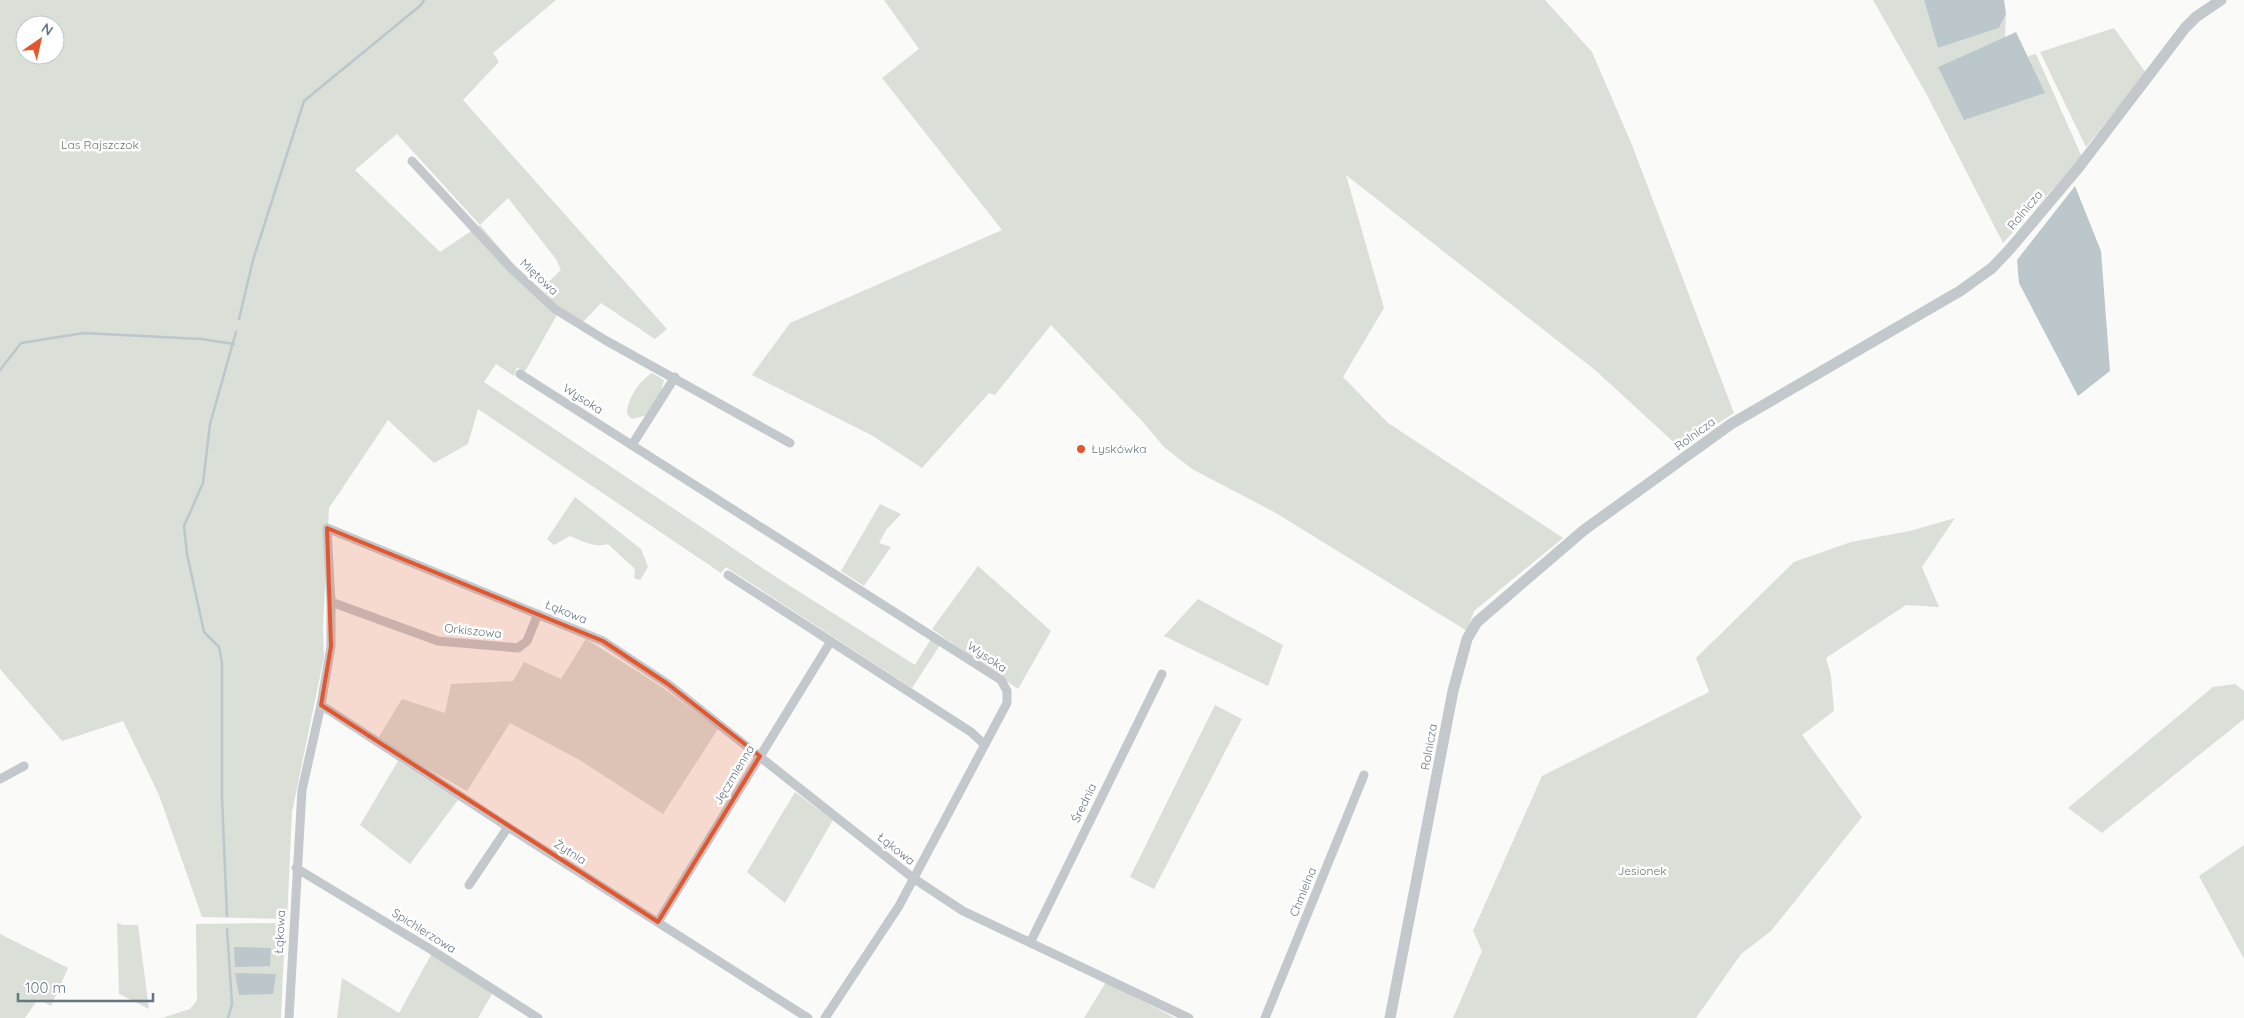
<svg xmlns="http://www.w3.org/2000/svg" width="2244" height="1018" font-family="Quicksand,sans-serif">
  <rect width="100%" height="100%" fill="#fafaf8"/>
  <!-- green -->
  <path fill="#dadfd7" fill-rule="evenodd" d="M0,0h556l-63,53 6,9 -36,38 204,229 -12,10 -54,-36 -18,19 -29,-19 -12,-15 19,-18 -5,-11 -48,-61 -28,27 77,90 -33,58 -7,-6 -3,9 -18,-12 -12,18 292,195 139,88 16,-26 9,6 -28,43 -186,-121 -5,6 -243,-164 -10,35 -34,19 -46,-43 -59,88 -6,120 1,29 -32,155 -5,107 -85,-2 -43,-122 -36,-74 -61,20 -62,-72zM25,25h30v30h-30zM397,134l83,91 -40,27 -85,-82z
    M884,0h661l47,52 40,93 102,268 -54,35 -85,-78 -249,-195 38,133 -41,69 45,46 175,115 -89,73 -7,20 -191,-118 -84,-44 -28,-22 -21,-25 -92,-97 -56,70 -6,-2 -67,75 -49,-32 -121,-61 38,-52 212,-93 -120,-152 37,-29z
    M1873,0h51l14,48 61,-20 7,-14 -1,23 -67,30 106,26 -16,-37 8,-2 46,103 -79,86 -76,-148z
    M2114,28l32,45 -60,74 -46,-95z
    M652,373l12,7 -3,12 -13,23 -16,4 -5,-5c0,-15 12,-33 25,-41z
    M575,497l66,52 7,18 -8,13 -6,-2 1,-9 -27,-25c-14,4 -26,-3 -38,-8l-16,9 -7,-6z
    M880,504l21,10 -15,16 -7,13 12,4 -27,39 -23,-15z
    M1955,518l-33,49 17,40 -33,-2 -80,53 5,18 3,35 -32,24 60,82 -91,114 -30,23 -45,64h-243l29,-67 -9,-20 69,-155 167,-84 -13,-34 98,-96 57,-20 59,-11z
    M978,566l73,65 -33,58 -86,-60z
    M1198,599l85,46 -15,41 -104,-50z
    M586,639l76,48 56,42 -55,85 -85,-55 -68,-36 -43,68 -90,-51 25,-41 43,14 6,-29 62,-3 11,-19 37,17z
    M2235,684l9,7v28l-142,114 -34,-25 145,-121z
    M1215,705l27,14 -88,170 -24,-12z
    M398,761l60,39 -48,64 -50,-39z
    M795,792l38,28 -48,83 -38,-31z
    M2244,845v114l-45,-83z
    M117,923l7,2h14l11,84 -30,-15z
    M282,923l3,6 -4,89h-119l28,-9 7,-9 -1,-76z
    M0,934l68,34 -17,38 -13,-7 -13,19h-25z
    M432,953l60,41 -14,24h-141l5,-40 57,35z
    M1106,982l69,36h-91z"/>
  <!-- water -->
  <path fill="#bbc7cb" d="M1924,0h80l2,14 -7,14 -61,20z
    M2016,32l29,61 -81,27 -26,-53z
    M2075,186l26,65 9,120 -32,25 -59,-113 -2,-23z
    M234,947l37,1 -1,18 -35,1z
    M235,973l41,1 -3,20 -34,1z"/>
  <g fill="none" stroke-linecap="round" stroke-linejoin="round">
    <!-- stream -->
    <path stroke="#bbc7cb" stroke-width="2.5" d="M239,319l14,-59 51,-159 117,-96 3,-5
      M0,370l21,-27 63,-10 117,6 33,5
      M227,916l-5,-118v-135l-3,-16 -15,-15 -17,-78 -3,-28 19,-43 7,-59 26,-92
      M227,929l5,75 -4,14"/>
    <!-- minor -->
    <path stroke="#c3c8cc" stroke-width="9" d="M412,161l98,106 45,42 50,31 185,103
      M520,374l481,306 6,11v12l-108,203 -74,112
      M632,445l43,-68
      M728,575l243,157 14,13
      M331,602l107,39 80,7 9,-7 11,-27
      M321,705l187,122 300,191
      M0,779l24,-13
      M296,868l134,81 108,69
      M469,885l39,-58
      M658,922l173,-281
      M1030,943l132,-269
      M289,1018l13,-228 19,-85 10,-59v-44l-4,-74 276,113 65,43 245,194 50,33 226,107
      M1265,1018l99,-243"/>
    <!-- tertiary -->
    <path stroke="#c3c8cc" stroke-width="11" d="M1390,1018l63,-327 14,-52 10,-17 107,-92 147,-106 229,-133 32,-23 18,-19 69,-82 106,-139 11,-11 25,-17"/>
  </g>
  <!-- marked area -->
  <path fill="#e4572e" fill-opacity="0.2" stroke="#e4572e" stroke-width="4" stroke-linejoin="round" d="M327,528l276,113 65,43 92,72 -102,166 -337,-217 10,-59z"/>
  <!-- markers -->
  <circle fill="#e4572e" stroke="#fff" stroke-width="2" cx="1081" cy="449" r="5"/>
  <g text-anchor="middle" stroke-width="5" stroke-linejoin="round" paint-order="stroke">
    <!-- park labels -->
    <g font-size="12" fill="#687a64" stroke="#fff">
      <text x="100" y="149">Las Rajszczok</text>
      <text x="1642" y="875">Jesionek</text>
    </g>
    <!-- street labels -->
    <g font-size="12" fill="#657683" stroke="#fff">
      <text transform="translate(2025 210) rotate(-50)" y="4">Rolnicza</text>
      <text transform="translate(539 277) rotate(43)" y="4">Miętowa</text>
      <text transform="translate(583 399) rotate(33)" y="4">Wysoka</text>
      <text transform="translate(1695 434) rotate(-36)" y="4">Rolnicza</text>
      <text transform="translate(566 612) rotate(22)" y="4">Łąkowa</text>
      <text transform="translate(473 631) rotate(6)" y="4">Orkiszowa</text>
      <text transform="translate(987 657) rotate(34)" y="4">Wysoka</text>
      <text transform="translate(1429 747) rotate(-80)" y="4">Rolnicza</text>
      <text transform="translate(734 775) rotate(-59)" y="4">Jęczmienna</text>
      <text transform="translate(1084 803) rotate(-64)" y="4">Średnia</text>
      <text transform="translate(896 849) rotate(38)" y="4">Łąkowa</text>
      <text transform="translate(570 852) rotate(32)" y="4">Żytnia</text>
      <text transform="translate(1303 892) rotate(-68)" y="4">Chmielna</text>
      <text transform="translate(424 931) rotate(32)" y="4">Spichlerzowa</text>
      <text transform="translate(280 932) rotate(-87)" y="4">Łąkowa</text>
    </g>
    <!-- poi labels -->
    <g font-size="12" fill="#657683" stroke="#fff" text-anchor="start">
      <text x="1091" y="453">Łyskówka</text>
    </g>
  </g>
  <!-- north arrow -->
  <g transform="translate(40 40) rotate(34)"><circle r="24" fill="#ffffff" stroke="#c1c8cd"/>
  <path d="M0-4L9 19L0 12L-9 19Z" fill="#e4572e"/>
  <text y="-8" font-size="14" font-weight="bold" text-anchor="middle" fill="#657683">N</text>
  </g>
  <!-- scale -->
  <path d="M18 993v8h135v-8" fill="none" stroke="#657683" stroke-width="2.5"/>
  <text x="25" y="993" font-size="15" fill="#657683" stroke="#ffffff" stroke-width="4" paint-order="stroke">100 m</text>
</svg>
